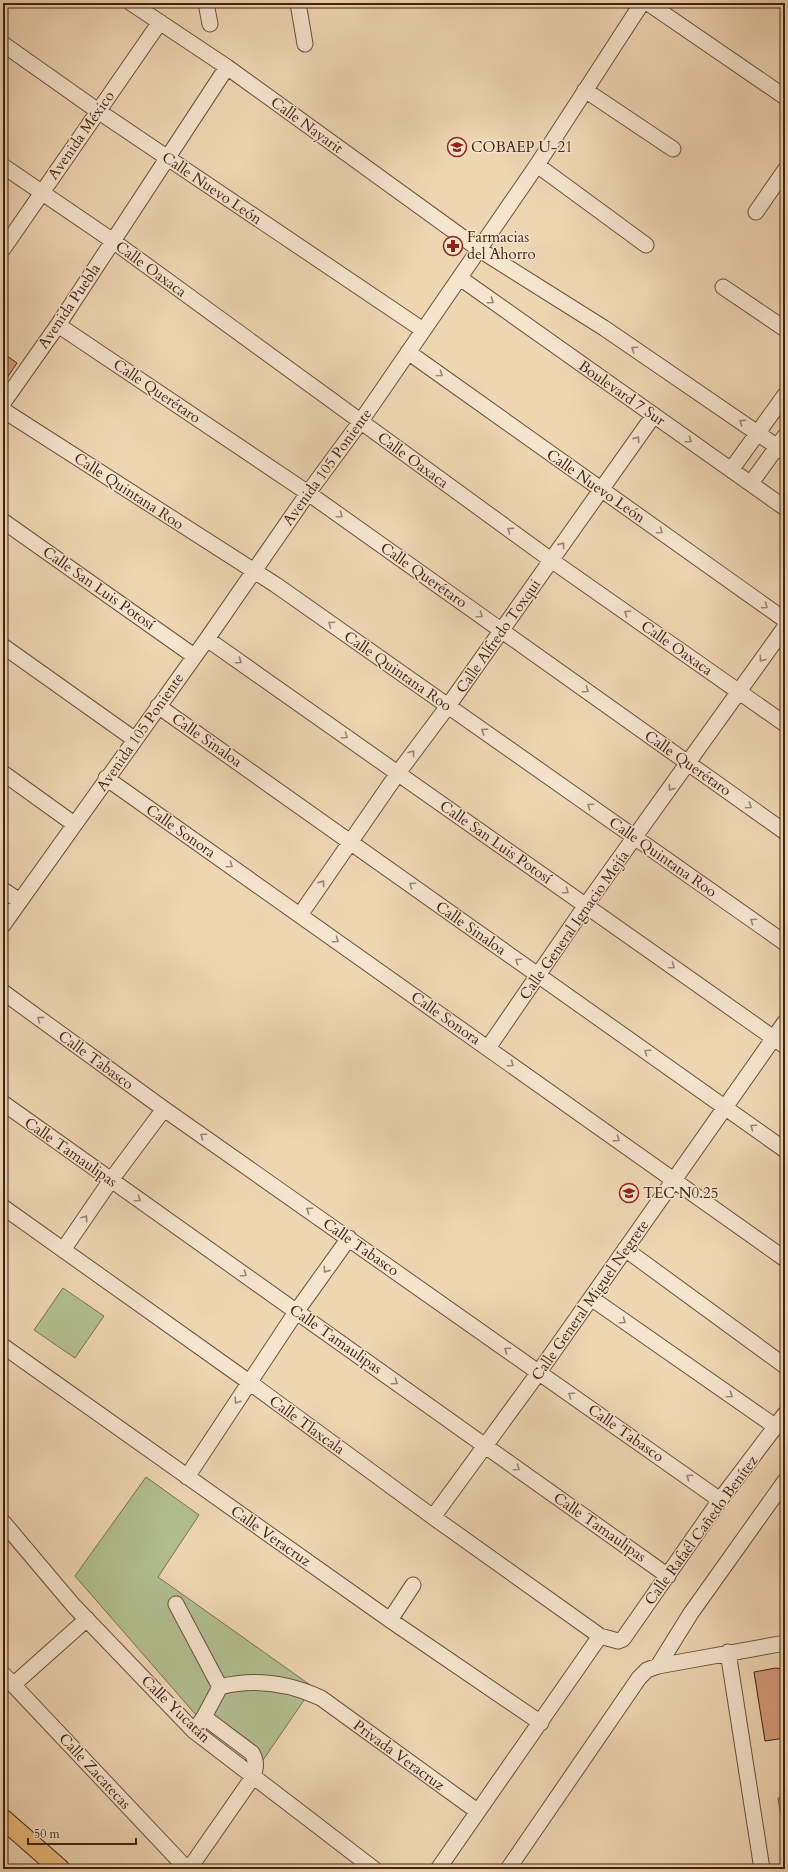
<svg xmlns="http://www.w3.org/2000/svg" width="788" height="1872" font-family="Cardo,serif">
  <rect width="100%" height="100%" fill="#efd6b3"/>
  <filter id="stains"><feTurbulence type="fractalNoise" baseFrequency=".005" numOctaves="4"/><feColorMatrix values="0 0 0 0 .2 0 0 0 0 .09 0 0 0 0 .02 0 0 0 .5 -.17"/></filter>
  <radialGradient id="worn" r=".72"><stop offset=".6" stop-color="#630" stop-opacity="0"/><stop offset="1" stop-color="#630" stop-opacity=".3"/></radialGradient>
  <!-- green -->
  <path fill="#b2bf91" stroke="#7a7052" d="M63,1288l41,28 -29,42 -41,-28z
    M146,1477l53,38 -41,62 155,110 -54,79 -63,-51 -121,-139z
    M785,1797v49l-7,-48z"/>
  <!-- building -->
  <path fill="#d59a79" stroke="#432213" d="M3,353l14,10 -14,21z
    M776,1668l7,1 2,4v65l-20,3 -11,-69z"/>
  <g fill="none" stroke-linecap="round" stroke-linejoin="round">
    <!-- minor casing -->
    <g stroke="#6e4f3b" stroke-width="17">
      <path id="minor" d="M131,3l96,64 253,183 124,78 181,124
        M206,3l4,21
        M298,3l7,41
        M648,3l137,94
        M3,44l95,67 325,219
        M585,90l88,59
        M537,165l109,80
        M3,166l110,75 438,319 234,164
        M756,212l29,-42
        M3,249l157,-227
        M460,278l325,230
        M723,287l62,42
        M58,325l250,168 477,339
        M408,352l377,268
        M3,403l55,-78 169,-258
        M3,410l273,175 509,358
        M731,470l54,-75
        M751,483l34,-47
        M3,521l191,135
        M207,639l578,407
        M3,646l131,93
        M158,706l627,444
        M3,773l71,51
        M106,778l679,481
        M3,890l17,11
        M300,915l98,-142 50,-67 206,-291
        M3,925l204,-286 101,-146 53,-72 176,-256 105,-162
        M3,992l161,117 556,391
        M488,1048l98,-143 199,-278
        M3,1103l665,473
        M3,1207l246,175 184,135 167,119 18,5 5,-2 97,-139 65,-86
        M625,1249l160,117
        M63,1250l48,-70 53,-71
        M591,1298l185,129
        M3,1346l387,274 151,103
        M187,1477l109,-165 53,-74
        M433,1517l106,-145 246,-350
        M3,1522l70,83 121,126 180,138
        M176,1604l44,83
        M390,1620l23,-35
        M728,1652l34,217
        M658,1666l33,-53 94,-132
        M3,1674l184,195
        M13,1685l74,-66
        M194,1731l10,-14 16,-30c35,-9 68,-4 101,11l156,113
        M189,1869l64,-92c3,-10 4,-15 -1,-24l-48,-36
        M438,1869l162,-233
        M508,1869l131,-191 8,-8 11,-4 127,-23"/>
    </g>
    <!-- major casing -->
    <g stroke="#432213" stroke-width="21">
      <path id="major" d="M3,1819l57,50"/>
    </g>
    <!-- minor -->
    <use href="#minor" stroke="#f5e4ce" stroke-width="15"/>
    <!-- major -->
    <use href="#major" stroke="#e8bb7a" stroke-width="19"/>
  </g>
  <!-- one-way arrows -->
  <defs><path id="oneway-chevron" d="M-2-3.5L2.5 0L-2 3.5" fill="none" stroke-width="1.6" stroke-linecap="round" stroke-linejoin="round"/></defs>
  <g stroke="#9c8370">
    <use href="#oneway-chevron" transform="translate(491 301) rotate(35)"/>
    <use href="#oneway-chevron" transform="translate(634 349) rotate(-146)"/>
    <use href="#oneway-chevron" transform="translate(440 374) rotate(35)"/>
    <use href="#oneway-chevron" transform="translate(742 422) rotate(-146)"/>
    <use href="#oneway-chevron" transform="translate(637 439) rotate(-55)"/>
    <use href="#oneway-chevron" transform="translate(689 440) rotate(35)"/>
    <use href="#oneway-chevron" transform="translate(340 515) rotate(35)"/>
    <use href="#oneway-chevron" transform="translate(510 530) rotate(-144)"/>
    <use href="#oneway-chevron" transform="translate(660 531) rotate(35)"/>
    <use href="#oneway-chevron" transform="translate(562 545) rotate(-55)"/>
    <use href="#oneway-chevron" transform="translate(765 606) rotate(35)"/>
    <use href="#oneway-chevron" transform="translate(627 613) rotate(-145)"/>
    <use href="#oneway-chevron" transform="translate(480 615) rotate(35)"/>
    <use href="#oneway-chevron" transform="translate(331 624) rotate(-145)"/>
    <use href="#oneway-chevron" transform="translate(762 659) rotate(125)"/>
    <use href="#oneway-chevron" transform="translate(239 661) rotate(35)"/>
    <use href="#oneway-chevron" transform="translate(586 690) rotate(35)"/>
    <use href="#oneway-chevron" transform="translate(484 731) rotate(-145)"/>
    <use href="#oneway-chevron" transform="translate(345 736) rotate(35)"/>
    <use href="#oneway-chevron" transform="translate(412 753) rotate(-53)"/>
    <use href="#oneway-chevron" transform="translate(671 788) rotate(125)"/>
    <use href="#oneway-chevron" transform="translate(590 806) rotate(-145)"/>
    <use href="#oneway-chevron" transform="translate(749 806) rotate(35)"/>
    <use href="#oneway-chevron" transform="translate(230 865) rotate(35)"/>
    <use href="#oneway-chevron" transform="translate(322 883) rotate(-55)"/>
    <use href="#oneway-chevron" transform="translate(412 885) rotate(-145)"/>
    <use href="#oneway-chevron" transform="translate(566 891) rotate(35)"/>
    <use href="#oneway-chevron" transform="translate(753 921) rotate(-145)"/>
    <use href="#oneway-chevron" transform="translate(336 940) rotate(35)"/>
    <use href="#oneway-chevron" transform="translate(518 961) rotate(-145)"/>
    <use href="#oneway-chevron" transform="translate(672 966) rotate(35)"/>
    <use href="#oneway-chevron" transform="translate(40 1019) rotate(-144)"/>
    <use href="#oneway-chevron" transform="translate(647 1052) rotate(-145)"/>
    <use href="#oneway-chevron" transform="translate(511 1064) rotate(35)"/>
    <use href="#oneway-chevron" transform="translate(753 1127) rotate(-145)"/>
    <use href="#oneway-chevron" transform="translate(203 1136) rotate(-145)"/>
    <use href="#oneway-chevron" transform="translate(617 1139) rotate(35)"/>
    <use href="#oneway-chevron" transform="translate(138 1199) rotate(35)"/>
    <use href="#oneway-chevron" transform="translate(309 1210) rotate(-145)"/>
    <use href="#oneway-chevron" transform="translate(85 1218) rotate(-56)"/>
    <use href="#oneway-chevron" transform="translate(326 1270) rotate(125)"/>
    <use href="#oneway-chevron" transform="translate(244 1274) rotate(35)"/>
    <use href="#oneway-chevron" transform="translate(623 1321) rotate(35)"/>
    <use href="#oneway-chevron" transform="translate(507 1350) rotate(-145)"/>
    <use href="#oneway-chevron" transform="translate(395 1382) rotate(35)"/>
    <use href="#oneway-chevron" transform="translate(571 1395) rotate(-145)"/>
    <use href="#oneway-chevron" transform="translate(730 1395) rotate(35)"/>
    <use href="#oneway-chevron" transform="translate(237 1401) rotate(123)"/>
    <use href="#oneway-chevron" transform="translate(517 1468) rotate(35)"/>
    <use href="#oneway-chevron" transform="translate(689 1477) rotate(-145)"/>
  </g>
  <!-- icons -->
  <defs>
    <g id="school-ring" transform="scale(1)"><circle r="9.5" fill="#f5e4ce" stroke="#8f2418" stroke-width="1.5"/><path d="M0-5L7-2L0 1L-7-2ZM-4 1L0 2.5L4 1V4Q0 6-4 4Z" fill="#8f2418"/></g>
    <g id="pharmacy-ring" transform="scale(1)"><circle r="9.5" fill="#f5e4ce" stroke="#8f2418" stroke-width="1.5"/><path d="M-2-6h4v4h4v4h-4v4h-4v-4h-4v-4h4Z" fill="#8f2418"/></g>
  </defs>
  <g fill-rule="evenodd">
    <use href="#school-ring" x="457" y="147"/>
    <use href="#pharmacy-ring" x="453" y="246"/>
    <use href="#school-ring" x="629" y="1193"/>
  </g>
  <g text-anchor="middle" stroke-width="3" stroke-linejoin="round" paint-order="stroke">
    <!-- street labels -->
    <g font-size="15" fill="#432213" stroke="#f5e4ce">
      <text transform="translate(307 125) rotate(36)" y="5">Calle Nayarit</text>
      <text transform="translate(81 135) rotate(-55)" y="5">Avenida México</text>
      <text transform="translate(212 188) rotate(34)" y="5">Calle Nuevo León</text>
      <text transform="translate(151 269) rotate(36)" y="5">Calle Oaxaca</text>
      <text transform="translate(69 306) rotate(-56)" y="5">Avenida Puebla</text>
      <text transform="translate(157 391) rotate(34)" y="5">Calle Querétaro</text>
      <text transform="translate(622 393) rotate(35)" y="5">Boulevard 7 Sur</text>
      <text transform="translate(413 460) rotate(36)" y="5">Calle Oaxaca</text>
      <text transform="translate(327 467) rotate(-54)" y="5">Avenida 105 Poniente</text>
      <text transform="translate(596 486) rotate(35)" y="5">Calle Nuevo León</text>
      <text transform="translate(129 491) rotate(33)" y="5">Calle Quintana Roo</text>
      <text transform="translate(424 575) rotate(35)" y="5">Calle Querétaro</text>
      <text transform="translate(99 588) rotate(35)" y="5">Calle San Luis Potosí</text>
      <text transform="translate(498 636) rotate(-55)" y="5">Calle Alfredo Toxqui</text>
      <text transform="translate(677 648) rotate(35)" y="5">Calle Oaxaca</text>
      <text transform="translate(398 671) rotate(35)" y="5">Calle Quintana Roo</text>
      <text transform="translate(140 732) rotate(-55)" y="5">Avenida 105 Poniente</text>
      <text transform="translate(207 740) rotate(35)" y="5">Calle Sinaloa</text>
      <text transform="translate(688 763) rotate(35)" y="5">Calle Querétaro</text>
      <text transform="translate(181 831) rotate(35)" y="5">Calle Sonora</text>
      <text transform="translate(496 842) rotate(35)" y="5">Calle San Luis Potosí</text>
      <text transform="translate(663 857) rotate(35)" y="5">Calle Quintana Roo</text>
      <text transform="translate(574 925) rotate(-55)" y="5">Calle General Ignacio Mejía</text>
      <text transform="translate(471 928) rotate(35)" y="5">Calle Sinaloa</text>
      <text transform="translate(446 1018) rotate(35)" y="5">Calle Sonora</text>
      <text transform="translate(96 1060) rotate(36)" y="5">Calle Tabasco</text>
      <text transform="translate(71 1152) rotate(35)" y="5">Calle Tamaulipas</text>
      <text transform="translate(361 1247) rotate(35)" y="5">Calle Tabasco</text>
      <text transform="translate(590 1300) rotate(-55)" y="5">Calle General Miguel Negrete</text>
      <text transform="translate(336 1339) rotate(35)" y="5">Calle Tamaulipas</text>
      <text transform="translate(307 1425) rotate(36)" y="5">Calle Tlaxcala</text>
      <text transform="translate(626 1433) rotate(35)" y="5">Calle Tabasco</text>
      <text transform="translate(600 1527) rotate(35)" y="5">Calle Tamaulipas</text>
      <text transform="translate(701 1530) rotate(-54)" y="5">Calle Rafaél Cañedo Benítez</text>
      <text transform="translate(271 1536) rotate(35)" y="5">Calle Veracruz</text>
      <text transform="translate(176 1709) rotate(44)" y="5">Calle Yucatán</text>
      <text transform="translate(399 1755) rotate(36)" y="5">Privada Veracruz</text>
      <text transform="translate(95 1771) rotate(47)" y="5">Calle Zacatecas</text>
    </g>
    <!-- poi labels -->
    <g font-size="15" fill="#432213" stroke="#f5e4ce" text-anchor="start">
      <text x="471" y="152">COBAEP U-21</text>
      <text x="467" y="242">Farmacias<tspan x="467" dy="17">del Ahorro</tspan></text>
      <text x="643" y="1198">TEC N0.25</text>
    </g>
  </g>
  <!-- margin -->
  <rect width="788" height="1872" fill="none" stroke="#efd6b3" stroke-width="16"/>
  <rect x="4" y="4" width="780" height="1864" fill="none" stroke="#432213" stroke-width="2"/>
  <rect x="8" y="8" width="772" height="1856" fill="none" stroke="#432213"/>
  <!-- scale -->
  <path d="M28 1838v6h108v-6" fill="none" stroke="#432213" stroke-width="2"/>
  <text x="34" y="1838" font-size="12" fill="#432213" stroke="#f5e4ce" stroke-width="3" paint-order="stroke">50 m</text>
  <rect width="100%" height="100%" filter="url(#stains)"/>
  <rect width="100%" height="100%" fill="url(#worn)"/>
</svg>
